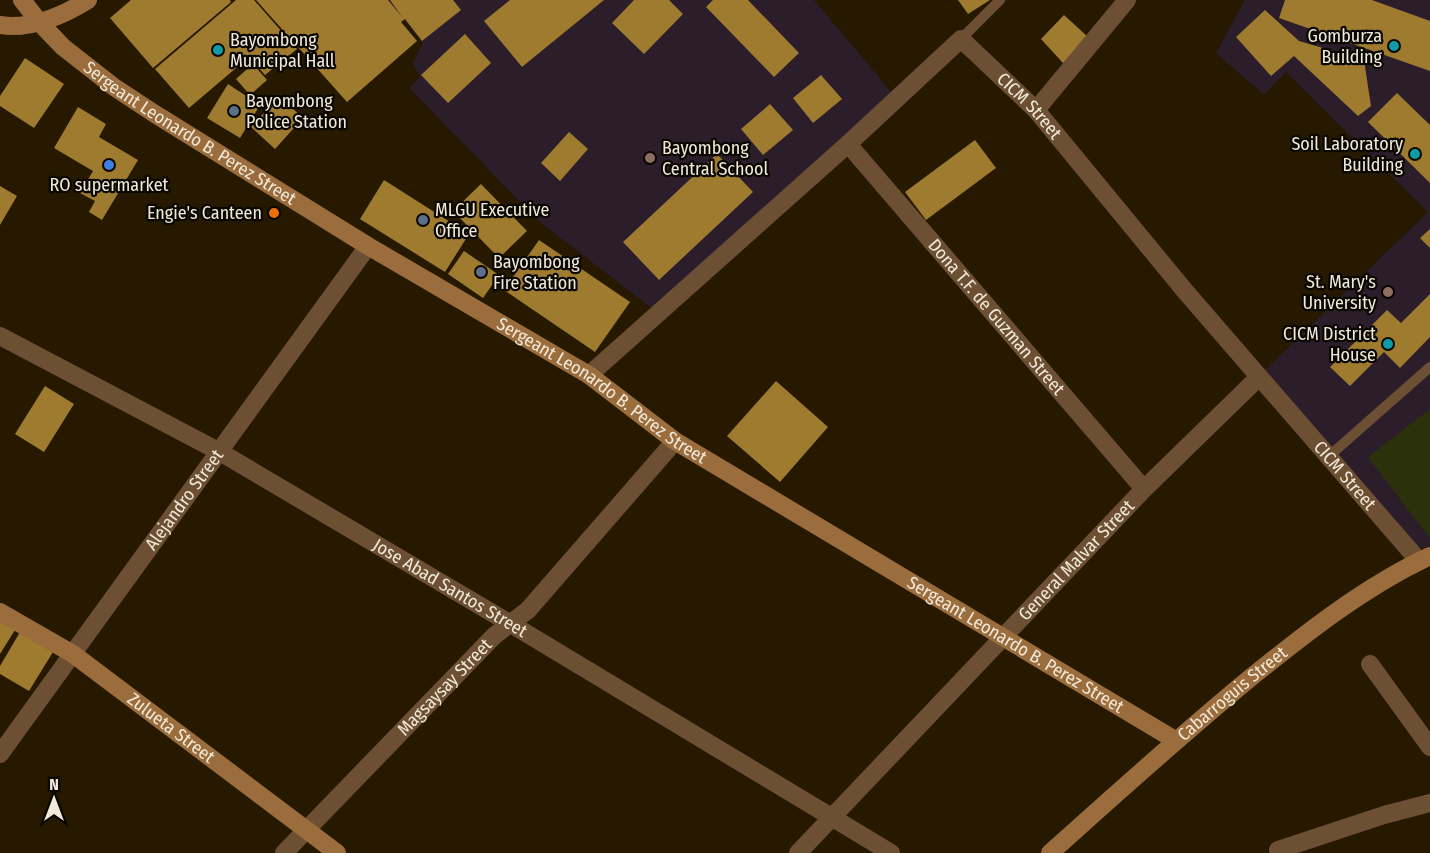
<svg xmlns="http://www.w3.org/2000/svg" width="1430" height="853" font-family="'Fira Sans Condensed',sans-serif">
  <rect width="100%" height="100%" fill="#261900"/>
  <!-- education -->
  <path fill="#2b1d2a" d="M387,0h427l79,94 -239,216 -114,-88 -131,-134 11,-11 -7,-14 10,-20z
    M1245,0h185v546l-7,2 -9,-3 -151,-173 165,-160 -142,-140 -22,23 -48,-42z"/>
  <!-- green -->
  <path fill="#2b310a" d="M1430,409v127l-1,1 -61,-80z"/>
  <!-- building -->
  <path fill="#9e7b2f" d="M131,0h99l1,2 -78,66 -43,-50z
    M236,0h18l43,49 -32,26 -16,-18 -60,51 -34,-39z
    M256,0h132l14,17 -12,-17h63l8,10 -39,31 -17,-22 -4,3 16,19 -70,61z
    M510,0h94l-82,67 -38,-46z
    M634,0h35l14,14 -39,40 -32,-31z
    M713,0h35l51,53 -25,24 -68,-70z
    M958,0h32l-22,14z
    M1285,0h87l58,21v50l-151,-53z
    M1265,10l34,31 65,19 7,46 -13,10 -64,-60 -23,20 -35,-39z
    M1064,15l24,22 -25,26 -22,-24z
    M465,34l26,29 -43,40 -27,-28z
    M25,58l39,26 -30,44 -34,-22v-10z
    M253,64l14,16 -17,15 -14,-16z
    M821,75l21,24 -29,24 -20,-25z
    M228,84l32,21 -20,33 -33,-20z
    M1397,93l33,32v58l-62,-61z
    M279,96l24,22 -28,31 -24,-22z
    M770,104l23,26 -30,25 -22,-26z
    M78,107l28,17 -7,13 39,23 -36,60 -13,-8 6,-11 -15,-8 13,-22 -39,-23z
    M569,132l19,17 -28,32 -19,-18z
    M975,140l21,28 -70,52 -21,-28z
    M717,154l36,38 -94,88 -36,-38z
    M384,180l85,54 -24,38 -85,-53z
    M481,184l46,47 -28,27 -46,-47z
    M0,186l17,10 -17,29z
    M1430,229v19l-10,-10z
    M539,240l91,62 -35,50 -91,-62z
    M464,251l35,24 -16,23 -35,-24z
    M1430,294v43l-30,31 -16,-16 -34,34 -20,-19 57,-57 14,13z
    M776,381l52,46 -48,55 -53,-46z
    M45,386l29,18 -30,48 -29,-18z
    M0,621l15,9 -15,24z
    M20,632l33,20 -24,39 -29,-17v-8z"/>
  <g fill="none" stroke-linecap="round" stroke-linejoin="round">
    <!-- lane -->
    <path stroke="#6d5033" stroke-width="10" d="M961,39l39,-39
      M1328,457l102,-90"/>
    <!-- street -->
    <g stroke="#6d5033" stroke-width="18">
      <path d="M1036,110l91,-110"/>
      <path id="s1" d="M848,144l296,345"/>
      <path id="s2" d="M0,336l220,116 291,172 380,229"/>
      <path id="s3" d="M589,375l259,-231 113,-105 75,71 149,181 234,270"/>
      <path d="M1370,664l60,83"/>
      <path id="s4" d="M0,754l368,-508"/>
      <path d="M1278,850l106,-35 46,-12"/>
      <path id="s5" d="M284,853l210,-217 34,-26 147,-169"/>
      <path id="s6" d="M798,853l346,-364 115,-112"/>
    </g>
    <!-- secondary -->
    <g stroke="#9b6d3d" stroke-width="18">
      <path id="s7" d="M22,0l18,23 23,24 51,40 41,27 213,132 221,129 86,66 500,299"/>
      <path d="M0,25c30,5 62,-9 88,-25"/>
      <path id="s8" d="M0,612l73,42 264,199"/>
      <path id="s9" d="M1050,853c66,-59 131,-118 199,-174 57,-46 115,-92 181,-123"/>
    </g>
  </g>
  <!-- markers -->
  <g fill="#0f9aa8" stroke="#0a0600" stroke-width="2">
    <circle cx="1394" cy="46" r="6"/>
    <circle cx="218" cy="50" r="6"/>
    <circle cx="1415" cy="154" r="6"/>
    <circle cx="1388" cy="344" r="6"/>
  </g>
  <g fill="#5c6f8a" stroke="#0a0600" stroke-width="2">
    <circle cx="234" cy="111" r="6"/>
    <circle cx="423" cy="220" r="6"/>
    <circle cx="481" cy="272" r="6"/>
  </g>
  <g fill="#8d6e63" stroke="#0a0600" stroke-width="2">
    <circle cx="650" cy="158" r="6"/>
    <circle cx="1388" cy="292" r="6"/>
  </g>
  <circle fill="#3f7fe0" stroke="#0a0600" stroke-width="2" cx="109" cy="165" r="6"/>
  <circle fill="#e8710a" stroke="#0a0600" stroke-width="2" cx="274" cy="213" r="6"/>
  <g text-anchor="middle" stroke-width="4.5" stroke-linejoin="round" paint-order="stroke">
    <!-- poi labels -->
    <g font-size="18" fill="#f1e9d9" stroke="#0a0600" text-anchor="end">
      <text x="1382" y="42">Gomburza<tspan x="1382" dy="21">Building</tspan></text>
      <text x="230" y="46" text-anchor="start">Bayombong<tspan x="230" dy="21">Municipal Hall</tspan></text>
      <text x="246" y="107" text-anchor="start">Bayombong<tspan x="246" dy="21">Police Station</tspan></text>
      <text x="1403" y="150">Soil Laboratory<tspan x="1403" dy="21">Building</tspan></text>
      <text x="662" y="154" text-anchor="start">Bayombong<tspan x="662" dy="21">Central School</tspan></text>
      <text x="109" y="191" text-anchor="middle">RO supermarket</text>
      <text x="435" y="216" text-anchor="start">MLGU Executive<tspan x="435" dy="21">Office</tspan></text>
      <text x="262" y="219">Engie's Canteen</text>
      <text x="493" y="268" text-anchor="start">Bayombong<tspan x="493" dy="21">Fire Station</tspan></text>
      <text x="1376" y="288">St. Mary's<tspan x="1376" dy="21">University</tspan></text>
      <text x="1376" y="340">CICM District<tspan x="1376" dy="21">House</tspan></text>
    </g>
    <!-- street labels -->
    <g font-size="18" fill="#f1e9d9" stroke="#0a0600">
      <text dy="6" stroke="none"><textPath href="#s3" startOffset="597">CICM Street</textPath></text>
      <text dy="6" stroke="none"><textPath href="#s7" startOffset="216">Sergeant Leonardo B. Perez Street</textPath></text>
      <text dy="6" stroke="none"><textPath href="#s1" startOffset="228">Dona T.F. de Guzman Street</textPath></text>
      <text dy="6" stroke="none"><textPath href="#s7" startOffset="702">Sergeant Leonardo B. Perez Street</textPath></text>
      <text dy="6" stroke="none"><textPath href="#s3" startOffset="1083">CICM Street</textPath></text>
      <text dy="6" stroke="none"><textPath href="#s4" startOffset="314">Alejandro Street</textPath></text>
      <text dy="6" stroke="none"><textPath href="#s6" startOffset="404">General Malvar Street</textPath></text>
      <text dy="6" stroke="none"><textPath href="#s2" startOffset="516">Jose Abad Santos Street</textPath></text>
      <text dy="6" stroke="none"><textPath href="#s7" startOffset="1188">Sergeant Leonardo B. Perez Street</textPath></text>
      <text dy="6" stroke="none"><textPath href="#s5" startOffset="231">Magsaysay Street</textPath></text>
      <text dy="6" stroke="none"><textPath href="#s9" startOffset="242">Cabarroguis Street</textPath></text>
      <text dy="6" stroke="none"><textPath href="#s8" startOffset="207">Zulueta Street</textPath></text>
    </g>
  </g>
  <!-- north arrow -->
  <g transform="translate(54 799)" stroke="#0a0600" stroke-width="4.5" paint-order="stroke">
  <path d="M0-4.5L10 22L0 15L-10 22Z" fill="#f1e9d9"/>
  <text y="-9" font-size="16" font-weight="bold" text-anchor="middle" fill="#f1e9d9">N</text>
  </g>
</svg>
